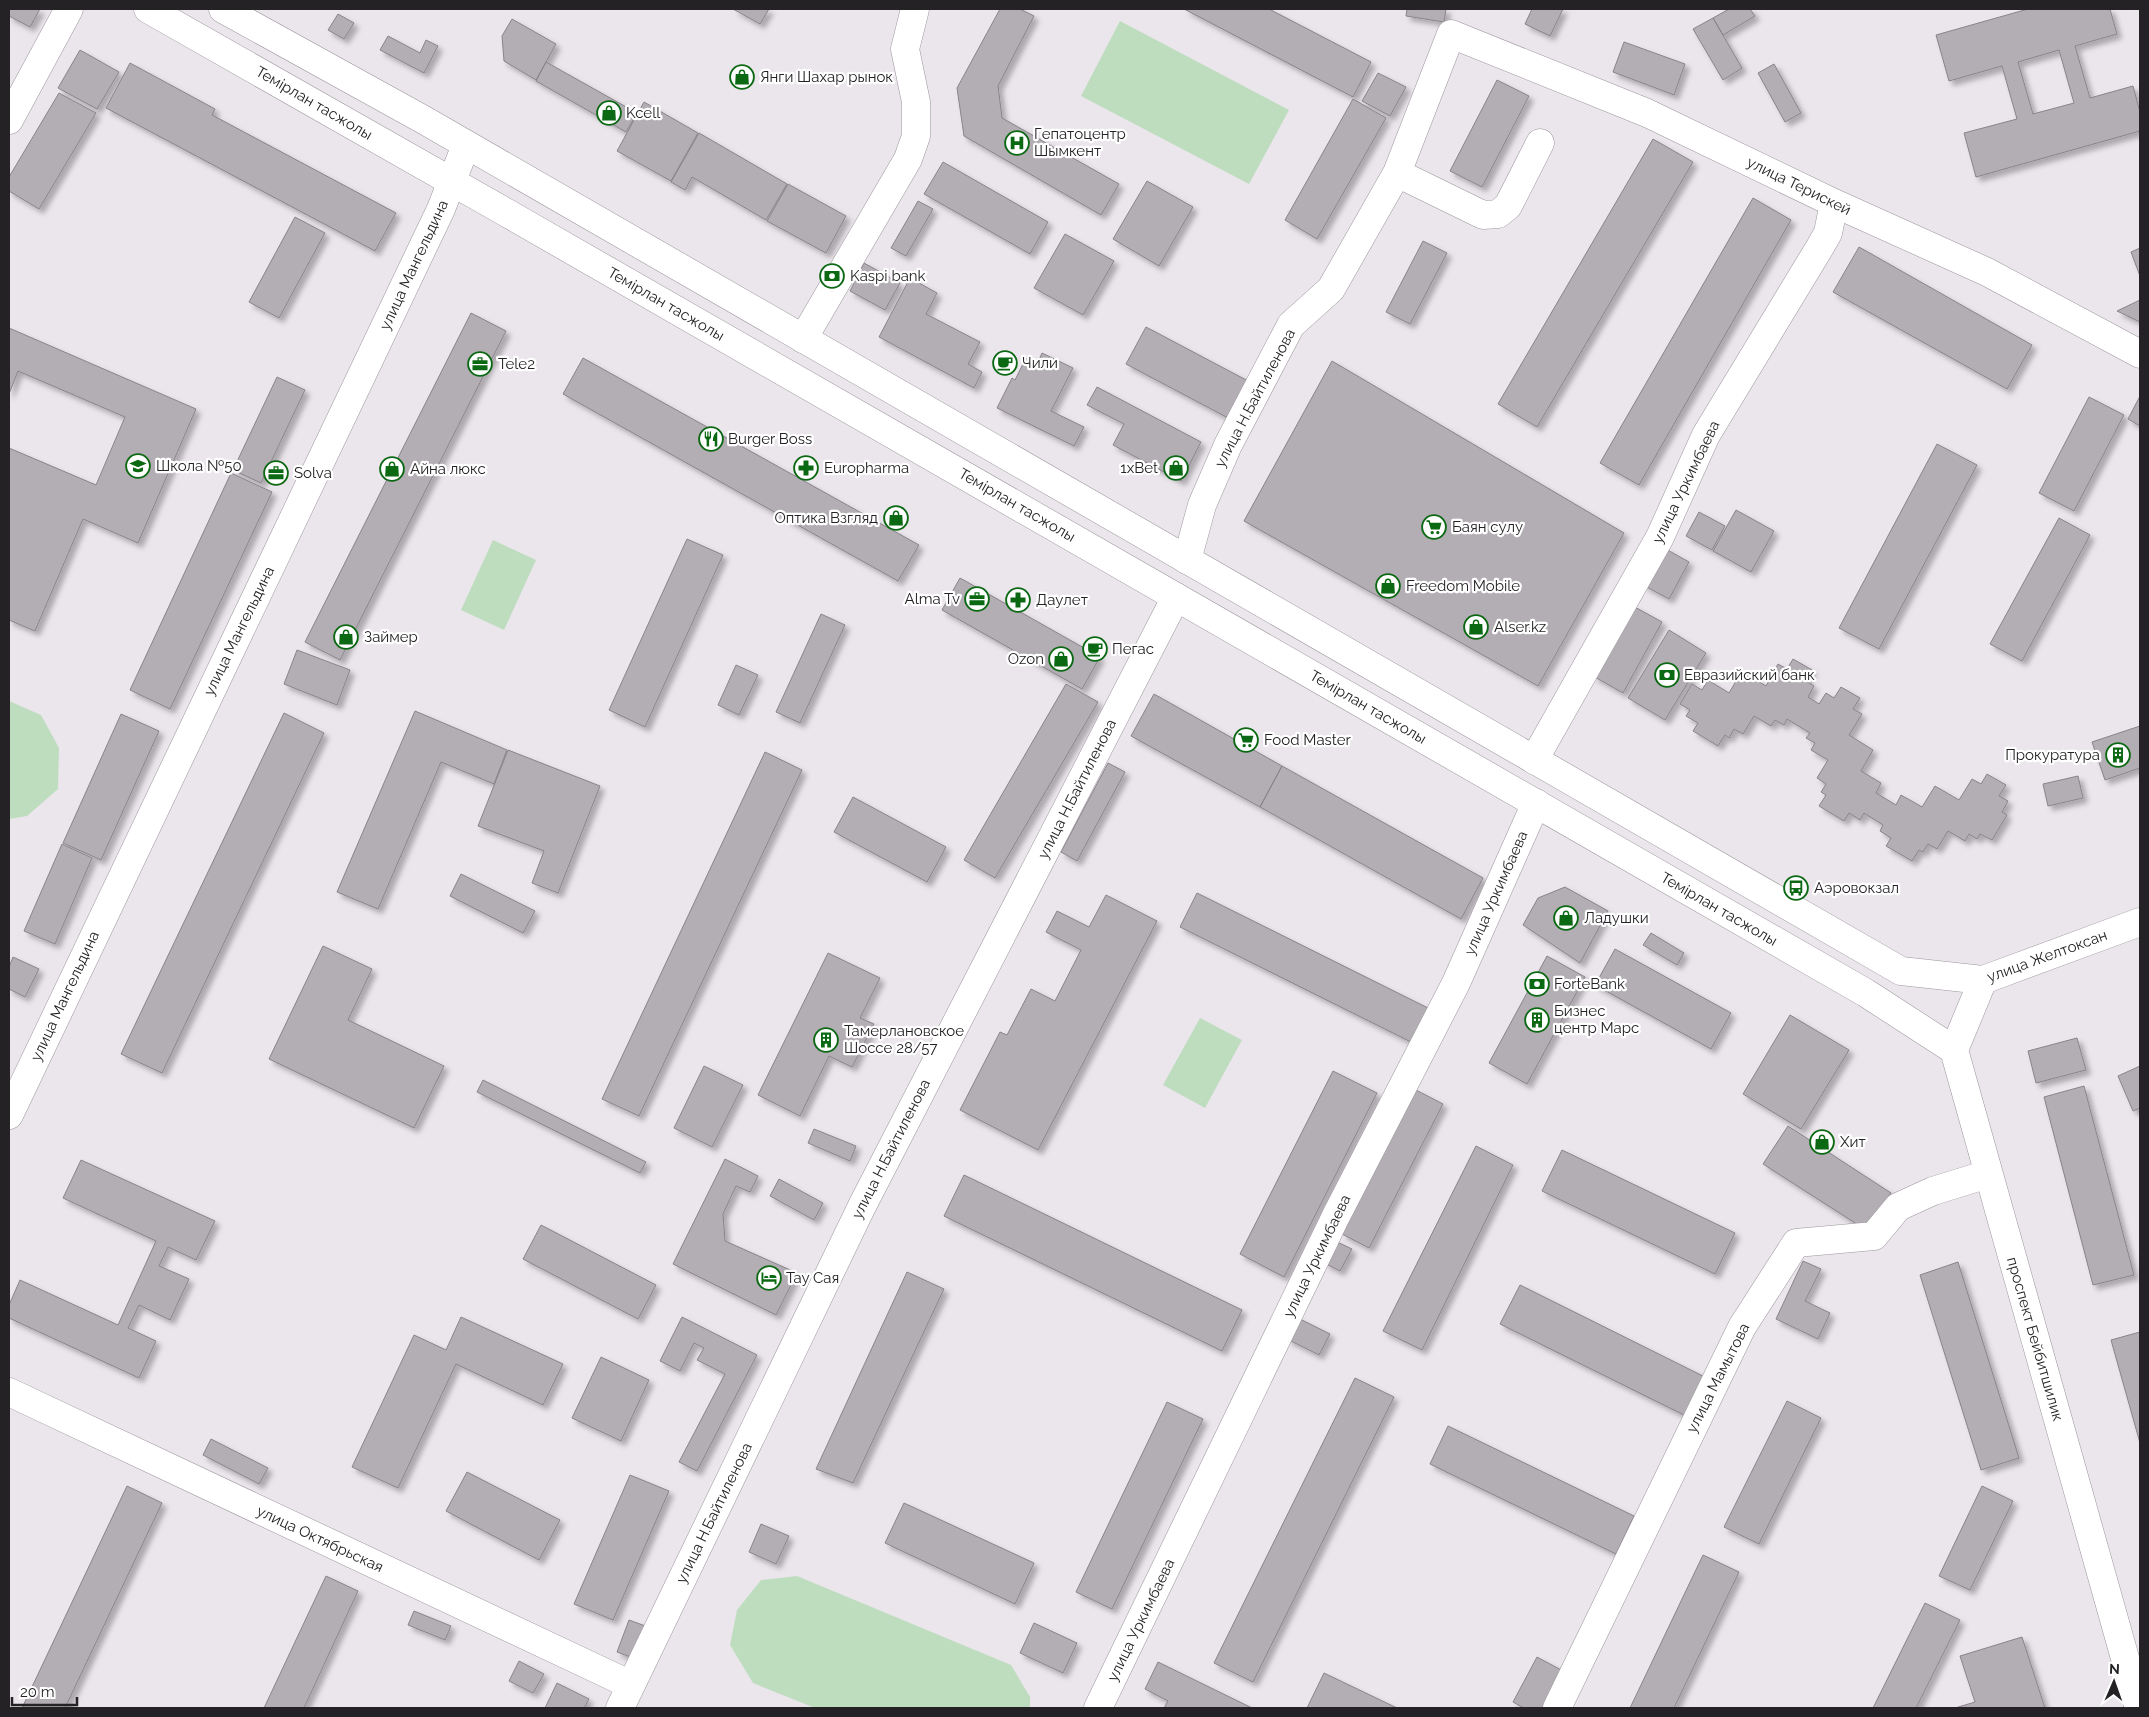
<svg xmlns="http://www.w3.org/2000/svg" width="2149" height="1717" font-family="Raleway,sans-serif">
  <defs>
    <filter id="shadow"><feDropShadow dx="4.5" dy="4.5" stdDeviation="2.5" flood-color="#0004"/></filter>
  </defs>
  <rect width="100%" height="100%" fill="#ebe5ec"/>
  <!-- green -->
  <path fill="#beddbf" d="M1120,21l169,89 -40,74 -168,-88z
    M493,540l43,20 -32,70 -43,-20z
    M9,701l32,14 18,33 -1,41 -31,27 -18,3z
    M1200,1018l42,22 -37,68 -42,-23z
    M797,1576l214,89 19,32v11h-215l-62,-25 -23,-38 7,-35 24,-30z"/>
  <!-- building -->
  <path fill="#b3adb4" stroke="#89838a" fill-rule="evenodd" filter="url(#shadow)" d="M9,9h31l-10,18 -21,-11z
    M733,9h36l-9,15z
    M1000,9h20l14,7 -36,70 4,32 117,66 -18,31 -137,-79 -7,-48z
    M1184,9h85l102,53 -18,35z
    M1407,9h39l-2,13 -38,-6z
    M1532,9h31l-13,27 -25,-12z
    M1729,9h21l5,7 -32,19 -10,-17z
    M2028,9h82l7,25 -42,12 15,52 43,-12 7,26v19l-164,46 -12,-44 53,-14 -15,-53 -53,15 -13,-46zM2059,50l15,53 -41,11 -15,-52z
    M338,14l16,9 -10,16 -16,-9z
    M1713,18l29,50 -19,12 -30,-51z
    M512,19l44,25 -20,36 -32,-19 -2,-25z
    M388,36l32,17 6,-13 12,6 -14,27 -44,-23z
    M1624,42l61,22 -11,31 -61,-23z
    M80,50l39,22 -22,37 -39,-21z
    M546,62l91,51 -11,19 -90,-51z
    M130,63l85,46 -3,6 184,98 -21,38 -269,-143z
    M1774,64l27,49 -16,9 -27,-49z
    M1378,73l28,14 -16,29 -28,-15z
    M1497,80l32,16 -47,91 -32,-16z
    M59,93l37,20 -57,96 -30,-18v-14z
    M1353,99l33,19 -69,121 -32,-19z
    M644,102l54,31 -27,48 -54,-30z
    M699,133l88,51 -21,36 -74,-43 -7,13 -14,-8z
    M1653,139l40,23 -156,265 -39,-23z
    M943,162l105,60 -18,32 -106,-60z
    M1147,181l46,26 -34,59 -46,-27z
    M788,184l58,32 -20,37 -59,-32z
    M1753,198l38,22 -152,265 -39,-22z
    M918,201l15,8 -27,47 -15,-8z
    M295,217l30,16 -46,85 -30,-16z
    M1065,234l49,27 -31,54 -49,-27z
    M1423,241l24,12 -37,71 -24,-12z
    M1859,247l173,98 -25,44 -174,-97z
    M2140,248v28l-9,-24z
    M864,263l36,20 -15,27 -35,-19z
    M910,278l27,15 -11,21 54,28 -12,22 14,8 -8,16 -95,-51z
    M2140,300v22l-23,-11z
    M471,313l35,18 -166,329 -35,-18z
    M1146,327l104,55 -20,37 -104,-55z
    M9,328l187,81 -58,134 -55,-24 -48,112 -26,-11v-172l87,37 29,-68 -107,-46 -9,23z
    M1042,353l31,15 -22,43 33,16 -10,19 -77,-38 15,-30 3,2 11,-22 11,6z
    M583,358l336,187 -21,36 -335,-187z
    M1332,361l292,172 -86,153 -294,-165z
    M277,377l28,13 -44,93 -28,-13z
    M1097,387l104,55 -20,39 -68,-36 11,-21 -37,-19z
    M2140,396v30l-12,-7z
    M2089,397l35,18 -50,96 -35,-18z
    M1937,444l40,21 -98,184 -40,-21z
    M231,473l41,19 -102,217 -40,-19z
    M1736,510l38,21 -23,41 -38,-21z
    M1699,512l26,14 -13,24 -26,-14z
    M2059,518l31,17 -68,126 -32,-17z
    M687,539l36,16 -78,172 -36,-17z
    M1664,548l25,14 -20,37 -26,-14z
    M960,578l140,79 -18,32 -140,-79z
    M1633,606l29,16 -39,71 -30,-17z
    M821,614l24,11 -45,98 -24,-11z
    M1669,630l37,23 -41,67 -37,-22z
    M297,650l53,20 -13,35 -53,-21z
    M1793,659l19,11 -6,11 8,5 -6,11 11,7 7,-11 8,5 7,-11 19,11 -7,11 9,5 -13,21 24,15 -12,21 20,12 -5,10 20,12 5,-10 21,12 13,-21 24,14 13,-21 9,5 6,-10 19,11 -7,11 9,5 -6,11 5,3 -15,25 -12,-6 -3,5 -8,-5 -4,7 -17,-10 -11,18 -9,-5 -5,8 -4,-2 -7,11 -26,-15 5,-8 -11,-7 3,-6 -19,-12 -4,7 -11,-7 -5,8 -25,-15 7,-11 -5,-3 5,-8 -9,-6 11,-18 -17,-10 4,-7 -9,-5 4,-5 -23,-14 -3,6 -9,-5 -4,6 -17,-10 -11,18 -9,-5 -5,9 -4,-3 -7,11 -25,-15 5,-8 -12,-7 4,-6 -10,-6 12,-20 10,6 6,-10 21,13 13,-22 24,15 12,-22 9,5z
    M736,665l22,10 -19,40 -21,-10z
    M1066,684l32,18 -103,176 -31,-18z
    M1154,694l128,72 -22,41 -129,-71z
    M415,711l92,39 -13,34 -53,-22 -63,147 -41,-17z
    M284,713l40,20 -162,340 -41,-19z
    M121,714l38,17 -58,129 -38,-17z
    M2140,726v42l-35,12 -13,-38z
    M508,750l92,36 -42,107 -26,-10 12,-32 -66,-25z
    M765,752l37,18 -163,346 -37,-17z
    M1108,763l17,9 -48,89 -16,-9z
    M1282,766l201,112 -22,41 -201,-112z
    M2078,776l5,22 -35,8 -5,-22z
    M853,797l93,50 -19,35 -93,-50z
    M62,844l30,14 -37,86 -31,-13z
    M461,874l74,37 -12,22 -73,-37z
    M1565,887l43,24 -28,52 -57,-38 15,-27z
    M1197,893l231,115 -17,34 -231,-115z
    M1106,895l51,26 -119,229 -78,-40 40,-78 7,3 24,-46 24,12 26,-51 -35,-18 11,-21 32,16z
    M1651,933l33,20 -7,12 -34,-20z
    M323,946l49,23 -24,51 96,46 -30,62 -145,-69z
    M1615,949l116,64 -20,36 -116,-64z
    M828,953l52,25 -20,40 14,6 -22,43 -23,-11 -29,60 -42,-21z
    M1547,956l38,21 -58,107 -38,-21z
    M13,957l26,12 -14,28 -16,-8v-22z
    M1790,1015l59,35 -48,79 -58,-35z
    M2077,1038l9,32 -50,13 -8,-32z
    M704,1066l39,19 -31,62 -38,-19z
    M2140,1066v42l-7,3 -15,-35z
    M1333,1071l44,22 -93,184 -44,-23z
    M483,1080l163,82 -6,11 -163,-81z
    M2084,1086l50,189 -41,10 -49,-188z
    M1416,1090l27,14 -74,144 -27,-14z
    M1788,1126l103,67 -25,37 -103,-66z
    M814,1129l42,17 -6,15 -42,-18z
    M1476,1146l37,19 -91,185 -39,-19z
    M1562,1150l173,83 -20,41 -173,-83z
    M725,1159l33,17 -8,16 -14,-6 -13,28 2,27 72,32 -21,42 -103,-51z
    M81,1160l134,61 -19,39 -28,-13 -9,19 30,13 -19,41 -31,-15 -11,23 28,13 -17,37 -130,-60v-13l11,-25 98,45 38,-84 -93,-43z
    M964,1175l278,135 -20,41 -278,-135z
    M779,1179l44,24 -9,17 -44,-24z
    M541,1225l115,60 -18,34 -115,-60z
    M1335,1241l17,8 -12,22 -16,-8z
    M1803,1261l18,8 -16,32 25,12 -12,26 -42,-20z
    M1958,1262l61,196 -38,12 -61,-195z
    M907,1272l37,17 -91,194 -37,-14z
    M1520,1285l185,92 -19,39 -186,-92z
    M461,1317l102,47 -20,41 -87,-41 -58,124 -46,-21 62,-132 32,15z
    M682,1317l75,38 -60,116 -18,-9 46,-88 -28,-14 7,-12 -10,-5 -14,28 -20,-10z
    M1298,1318l32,16 -11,21 -32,-16z
    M2140,1332v111l-29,-103z
    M601,1357l48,23 -28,61 -49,-23z
    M1355,1378l39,19 -141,285 -39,-19z
    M1787,1401l34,17 -62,126 -35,-17z
    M1167,1402l36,17 -91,190 -36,-17z
    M1448,1426l186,90 -18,38 -186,-90z
    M211,1439l57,29 -9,16 -56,-29z
    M467,1472l93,48 -21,40 -93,-49z
    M630,1475l39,16 -56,129 -39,-16z
    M127,1486l35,17 -97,205h-43z
    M1982,1486l31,15 -43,89 -31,-14z
    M904,1503l130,60 -19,41 -130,-61z
    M761,1524l28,12 -13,28 -27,-12z
    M1703,1555l36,17 -65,136h-44z
    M326,1576l32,15 -54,117h-40z
    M1925,1603l35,17 -44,88h-43z
    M414,1611l37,15 -6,14 -37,-15z
    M629,1620l19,7 -12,32 -19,-7z
    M1034,1623l43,20 -14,30 -43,-20z
    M2022,1637l23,71h-90l20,-6 -15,-46z
    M1537,1657l28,15 -19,36h-22l-11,-6z
    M519,1661l25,13 -11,19 -24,-12z
    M1158,1662l94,46h-88l4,-7 -23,-12z
    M1324,1673l73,35h-90z
    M557,1683l32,16 -5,9h-39z"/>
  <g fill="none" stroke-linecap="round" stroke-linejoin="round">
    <!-- minor casing -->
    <g stroke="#9d979e" stroke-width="29">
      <path id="minor" d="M9,120l60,-111
        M1397,173l86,42 15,-1 10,-8 32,-63
        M803,339l105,-180 8,-23v-34l-11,-53 10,-40
        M1187,560l15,-55 26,-60 63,-120 40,-36 66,-116 54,-139 196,79 187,90 153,69 153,82
        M1534,760l126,-223 46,-102 114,-188 8,-14 6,-30
        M9,1115l432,-906 25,-64
        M9,1392l622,293
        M620,1708l242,-502 314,-609
        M1098,1708l238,-492 120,-233 80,-180
        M1557,1708l185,-381 54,-84 78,-7 24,-29 35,-16 55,-17"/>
    </g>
    <!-- major casing -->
    <g stroke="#9d979e" stroke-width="29">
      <path id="major" d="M148,9l359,204 1359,780 88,57 185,658
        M223,9l201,111 1477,851 82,9 157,-58
        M1954,1050l29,-70"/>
    </g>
    <!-- minor -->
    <use href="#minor" stroke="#fff" stroke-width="28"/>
    <!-- major -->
    <use href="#major" stroke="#fff" stroke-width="28"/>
  </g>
  <!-- icons -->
  <defs>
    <g id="shop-ring" transform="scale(1.25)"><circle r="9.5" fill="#fff" stroke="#0c6913" stroke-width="1.5"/><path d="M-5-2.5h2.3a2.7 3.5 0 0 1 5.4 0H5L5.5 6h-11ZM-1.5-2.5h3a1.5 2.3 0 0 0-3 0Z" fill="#0c6913"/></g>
    <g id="hospital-ring" transform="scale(1.25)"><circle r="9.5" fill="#fff" stroke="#0c6913" stroke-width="1.5"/><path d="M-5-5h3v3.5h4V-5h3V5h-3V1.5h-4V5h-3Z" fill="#0c6913"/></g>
    <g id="bank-ring" transform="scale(1.25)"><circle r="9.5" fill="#fff" stroke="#0c6913" stroke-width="1.5"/><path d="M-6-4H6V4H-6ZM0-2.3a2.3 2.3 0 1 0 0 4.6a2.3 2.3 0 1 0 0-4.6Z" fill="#0c6913"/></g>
    <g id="cafe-ring" transform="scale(1.25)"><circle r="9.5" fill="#fff" stroke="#0c6913" stroke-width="1.5"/><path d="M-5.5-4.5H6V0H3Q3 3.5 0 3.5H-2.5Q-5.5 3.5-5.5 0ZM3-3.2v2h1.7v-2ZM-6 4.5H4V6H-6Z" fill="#0c6913"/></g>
    <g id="office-ring" transform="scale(1.25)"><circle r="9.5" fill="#fff" stroke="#0c6913" stroke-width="1.5"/><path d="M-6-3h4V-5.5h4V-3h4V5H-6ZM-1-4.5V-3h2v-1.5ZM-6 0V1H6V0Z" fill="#0c6913"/></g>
    <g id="restaurant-ring" transform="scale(1.25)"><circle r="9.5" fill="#fff" stroke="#0c6913" stroke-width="1.5"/><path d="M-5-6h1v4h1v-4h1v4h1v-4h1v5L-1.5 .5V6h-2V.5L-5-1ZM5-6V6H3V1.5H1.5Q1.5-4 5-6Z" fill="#0c6913"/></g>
    <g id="school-ring" transform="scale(1.25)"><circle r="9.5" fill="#fff" stroke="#0c6913" stroke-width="1.5"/><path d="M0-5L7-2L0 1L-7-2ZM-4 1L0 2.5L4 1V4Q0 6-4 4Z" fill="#0c6913"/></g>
    <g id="pharmacy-ring" transform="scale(1.25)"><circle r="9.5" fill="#fff" stroke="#0c6913" stroke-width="1.5"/><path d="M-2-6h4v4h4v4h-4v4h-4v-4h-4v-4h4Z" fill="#0c6913"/></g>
    <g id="supermarket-ring" transform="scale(1.25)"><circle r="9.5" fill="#fff" stroke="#0c6913" stroke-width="1.5"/><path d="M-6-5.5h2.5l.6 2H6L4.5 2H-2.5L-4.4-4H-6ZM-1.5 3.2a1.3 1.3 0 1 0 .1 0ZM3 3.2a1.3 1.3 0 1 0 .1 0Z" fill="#0c6913"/></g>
    <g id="building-ring" transform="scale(1.25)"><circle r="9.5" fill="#fff" stroke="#0c6913" stroke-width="1.5"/><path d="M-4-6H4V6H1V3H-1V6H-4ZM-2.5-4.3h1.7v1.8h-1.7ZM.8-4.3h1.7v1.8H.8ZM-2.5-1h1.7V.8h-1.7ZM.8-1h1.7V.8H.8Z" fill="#0c6913"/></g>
    <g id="bus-ring" transform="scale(1.25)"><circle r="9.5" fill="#fff" stroke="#0c6913" stroke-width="1.5"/><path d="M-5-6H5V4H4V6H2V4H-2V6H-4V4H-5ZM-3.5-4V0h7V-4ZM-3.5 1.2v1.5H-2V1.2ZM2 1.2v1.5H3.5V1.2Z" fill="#0c6913"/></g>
    <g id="hotel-ring" transform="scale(1.25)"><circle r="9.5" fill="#fff" stroke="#0c6913" stroke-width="1.5"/><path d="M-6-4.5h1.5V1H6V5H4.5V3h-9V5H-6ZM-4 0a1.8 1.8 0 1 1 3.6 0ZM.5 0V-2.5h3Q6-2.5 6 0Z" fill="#0c6913"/></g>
  </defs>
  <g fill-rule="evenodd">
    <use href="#shop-ring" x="742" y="77"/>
    <use href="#shop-ring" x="609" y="113"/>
    <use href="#hospital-ring" x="1017" y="143"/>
    <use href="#bank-ring" x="832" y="276"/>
    <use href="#cafe-ring" x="1005" y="363"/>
    <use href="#office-ring" x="480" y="364"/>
    <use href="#restaurant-ring" x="711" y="439"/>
    <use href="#school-ring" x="138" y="466"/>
    <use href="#pharmacy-ring" x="806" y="468"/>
    <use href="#shop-ring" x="1176" y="468"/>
    <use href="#shop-ring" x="392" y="469"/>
    <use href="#office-ring" x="276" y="473"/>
    <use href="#shop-ring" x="896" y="518"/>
    <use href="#supermarket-ring" x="1434" y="527"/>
    <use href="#shop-ring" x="1388" y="586"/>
    <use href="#office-ring" x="977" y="599"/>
    <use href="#pharmacy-ring" x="1018" y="600"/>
    <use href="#shop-ring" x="1476" y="627"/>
    <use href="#shop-ring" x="346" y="637"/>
    <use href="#cafe-ring" x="1095" y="649"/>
    <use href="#shop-ring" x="1061" y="659"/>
    <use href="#bank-ring" x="1667" y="675"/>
    <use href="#supermarket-ring" x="1246" y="740"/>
    <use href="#building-ring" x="2118" y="755"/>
    <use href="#bus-ring" x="1796" y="888"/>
    <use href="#shop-ring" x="1566" y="918"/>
    <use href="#bank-ring" x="1537" y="984"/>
    <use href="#building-ring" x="1537" y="1020"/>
    <use href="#building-ring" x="826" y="1040"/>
    <use href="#shop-ring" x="1822" y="1142"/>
    <use href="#hotel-ring" x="769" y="1278"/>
  </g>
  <g text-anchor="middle" stroke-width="4.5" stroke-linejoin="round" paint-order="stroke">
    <!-- poi labels -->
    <g font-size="15" fill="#242225" stroke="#fff" text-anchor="start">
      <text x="760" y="82">Янги Шахар рынок</text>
      <text x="626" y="118">Kcell</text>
      <text x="1034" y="139">Гепатоцентр<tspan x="1034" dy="17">Шымкент</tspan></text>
      <text x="850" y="281">Kaspi bank</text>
      <text x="1022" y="368">Чили</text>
      <text x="498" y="369">Tele2</text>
      <text x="728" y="444">Burger Boss</text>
      <text x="156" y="471">Школа №50</text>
      <text x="824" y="473">Europharma</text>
      <text x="1158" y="473" text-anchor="end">1xBet</text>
      <text x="410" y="474">Айна люкс</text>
      <text x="294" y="478">Solva</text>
      <text x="878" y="523" text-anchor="end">Оптика Взгляд</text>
      <text x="1452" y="532">Баян сулу</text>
      <text x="1406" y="591">Freedom Mobile</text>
      <text x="960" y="604" text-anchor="end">Alma Tv</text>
      <text x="1036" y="605">Даулет</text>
      <text x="1494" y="632">Alser.kz</text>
      <text x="364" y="642">Займер</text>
      <text x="1112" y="654">Пегас</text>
      <text x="1044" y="664" text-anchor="end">Ozon</text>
      <text x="1684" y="680">Евразийский банк</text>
      <text x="1264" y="745">Food Master</text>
      <text x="2100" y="760" text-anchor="end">Прокуратура</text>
      <text x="1814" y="893">Аэровокзал</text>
      <text x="1584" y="923">Ладушки</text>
      <text x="1554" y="989">ForteBank</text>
      <text x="1554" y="1016">Бизнес<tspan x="1554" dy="17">центр Марс</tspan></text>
      <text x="844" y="1036">Тамерлановское<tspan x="844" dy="17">Шоссе 28/57</tspan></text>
      <text x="1840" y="1147">Хит</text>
      <text x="786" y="1283">Тау Сая</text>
    </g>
    <!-- street labels -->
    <g font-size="15" fill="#242225" stroke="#fff">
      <text transform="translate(314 103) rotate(30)" y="5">Темірлан тасжолы</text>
      <text transform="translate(1799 186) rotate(26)" y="5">улица Терискей</text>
      <text transform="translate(414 265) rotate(-65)" y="5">улица Мангельдина</text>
      <text transform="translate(666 304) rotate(30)" y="5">Темірлан тасжолы</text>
      <text transform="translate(1255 398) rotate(-62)" y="5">улица Н.Байтиленова</text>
      <text transform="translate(1686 482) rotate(-64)" y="5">улица Уркимбаева</text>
      <text transform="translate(1017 505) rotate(30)" y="5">Темірлан тасжолы</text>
      <text transform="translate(239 631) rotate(-64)" y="5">улица Мангельдина</text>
      <text transform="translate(1368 707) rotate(30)" y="5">Темірлан тасжолы</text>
      <text transform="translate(1077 789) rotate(-63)" y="5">улица Н.Байтиленова</text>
      <text transform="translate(1496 893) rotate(-66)" y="5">улица Уркимбаева</text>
      <text transform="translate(1719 909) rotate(30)" y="5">Темірлан тасжолы</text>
      <text transform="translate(2047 956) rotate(-20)" y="5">улица Желтоксан</text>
      <text transform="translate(65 996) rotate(-65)" y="5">улица Мангельдина</text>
      <text transform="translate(891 1149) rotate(-63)" y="5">улица Н.Байтиленова</text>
      <text transform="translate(1317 1256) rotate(-64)" y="5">улица Уркимбаева</text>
      <text transform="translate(2035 1339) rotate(74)" y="5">проспект Бейбитшилик</text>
      <text transform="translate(1718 1378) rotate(-63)" y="5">улица Мамытова</text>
      <text transform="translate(714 1513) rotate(-64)" y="5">улица Н.Байтиленова</text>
      <text transform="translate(320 1539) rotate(25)" y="5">улица Октябрьская</text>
      <text transform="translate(1141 1620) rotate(-64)" y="5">улица Уркимбаева</text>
    </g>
  </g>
  <!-- border -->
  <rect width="2149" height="1717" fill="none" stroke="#242225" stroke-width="20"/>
  <!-- north arrow -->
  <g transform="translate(2114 1682) rotate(2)" stroke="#ffffff" stroke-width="4" paint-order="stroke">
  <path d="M0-4L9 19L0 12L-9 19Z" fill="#242225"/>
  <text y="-8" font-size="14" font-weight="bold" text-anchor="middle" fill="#242225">N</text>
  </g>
  <!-- scale -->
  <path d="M12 1697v8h65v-8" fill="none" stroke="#242225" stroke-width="2.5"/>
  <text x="20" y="1697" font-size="15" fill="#242225" stroke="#ffffff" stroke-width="4" paint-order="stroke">20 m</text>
</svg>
